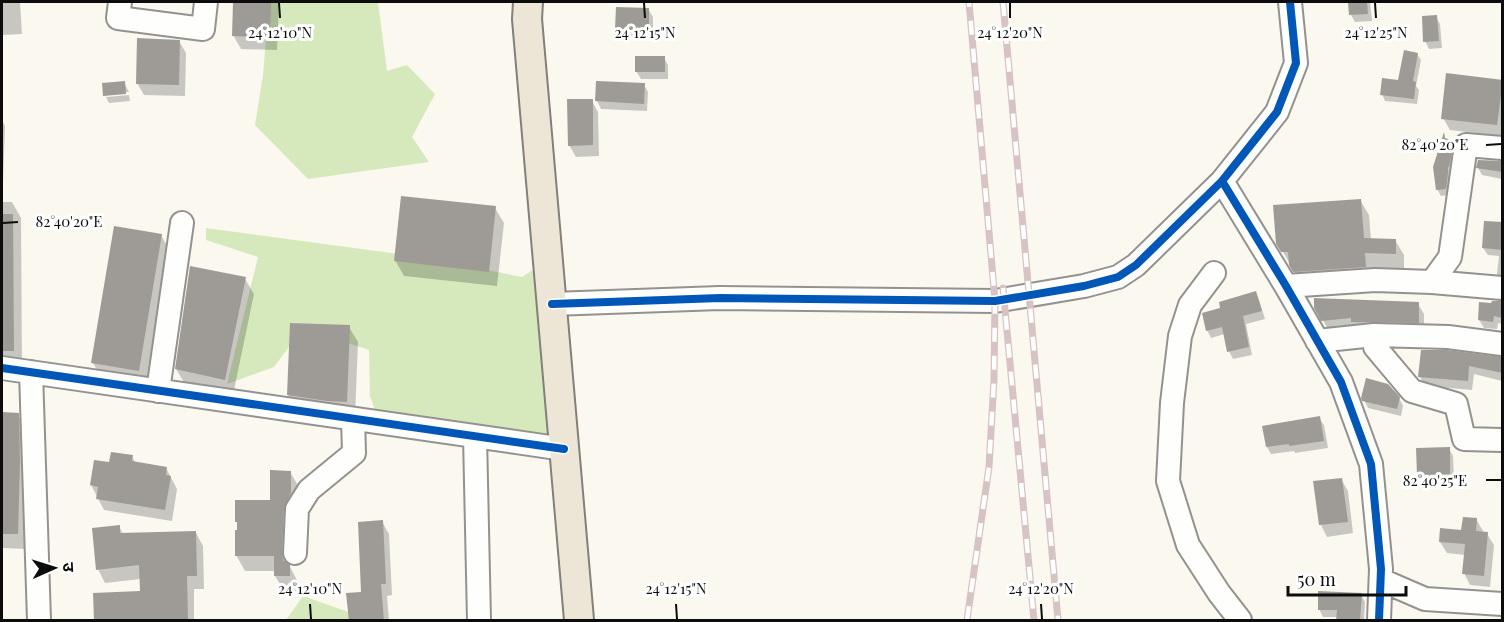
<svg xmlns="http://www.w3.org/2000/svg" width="1504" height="622" font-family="'Playfair Display','Noto Sans Devanagari',serif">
  <rect width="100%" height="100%" fill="#fbf8f0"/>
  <!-- forest -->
  <path fill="#d6e9bc" d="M269,2h109l9,69 20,-6 28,29 -23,43 17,25 -121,17 -53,-54 8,-50z
    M206,228l215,29 101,20 15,-10 15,170 -177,-27 -5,-14 -1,-46 -66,-22 -29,39 -47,17 31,-127 -52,-17z
    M303,596l68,24h-85z"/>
  <!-- shadow -->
  <path fill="#0003" d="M2,2h18l2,32 -20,1z
    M234,2h45l-2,48 -36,-1 -8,-14z
    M1350,2h20l2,19 -17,1 -4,-7z
    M648,9l5,8v20l-32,-1 -4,-7z
    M1436,17l4,7 2,24 -13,1 -4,-8z
    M179,41l7,12 -1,43 -41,-1 -7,-12z
    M1417,54l4,6 -5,26 3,4 -2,14 -32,-3 -3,-7 18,-13z
    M664,58l4,7v14h-27l-5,-8z
    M124,83l5,9 -23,2v3l23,-2 1,6 -21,2 -4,-8 -1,-11z
    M1502,83v53l-52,-6 -7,-12z
    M644,85l4,7 -1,19 -46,-2 -4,-8z
    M592,101l6,11 1,44 -23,1 -7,-12z
    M2,120l3,6 -2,57h-1z
    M1444,136l2,4 7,2 3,6 -4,25 -2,-1 1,9 -2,14 -8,1 -4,-7z
    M1502,163v16l-20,-4 -4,-7z
    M1360,200l9,15 2,25h24l9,15v14l-31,-1 1,14 -71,5 -25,-44z
    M2,202h10l9,16 1,148h-20z
    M495,208l9,15 -7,63 -93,-10 -9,-16z
    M1502,223v59l-5,-8 2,-18 -11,-1 -5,-7z
    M161,235l9,16 -22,135 -46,-8 -9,-15z
    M245,279l9,15 -21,101 -48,-11 -9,-15z
    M1255,293l4,7 6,19 -19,5 6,31 -19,4 -4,-8 -4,-17 -14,4 -4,-8 15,-20z
    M1502,303v21l-4,-1 -1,6 -13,-1 -5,-8z
    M1418,304l6,10v19l-95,-2 -13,-23z
    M349,327l9,15 -3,75 -58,-6 -9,-16z
    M1502,359v22l-28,-7 -2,16 -47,-4 -5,-9z
    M1399,398l4,8 -2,10 -33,-8 -4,-8z
    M2,414l16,1 9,15 -1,119 -24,-1z
    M1319,418l5,7 4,23 -33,5 -1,-2 -23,3 -4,-7z
    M1449,449l4,7 1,25 -31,1 -5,-8z
    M132,457l4,6 30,5 11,21 -5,32 -68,-11 -13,-25 19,-21z
    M290,472l9,15 -7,38 -2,42 8,15v9h-14l-9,-15v-5h-30l-9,-16z
    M1341,479l7,12 5,42 -26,4 -6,-12 -6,-43z
    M1476,519l7,12v2l4,1 7,11 -4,42 -20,-2 -6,-12 1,-18 -18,-2 -7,-11 23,-10z
    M382,522l7,12 3,61 -5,1 2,24h-39l12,-27z
    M119,526l4,8 73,-1 7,13 1,43h-10v31h-99l47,-28 -1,-13 -36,4 -7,-14z
    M1361,595l4,7 -1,18h-26v-3h-15l-4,-8z"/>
  <!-- building -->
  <path fill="#9e9a96" d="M233,2h38l-1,35 -38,-1z
    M1348,2h19l1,12 -19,1z
    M616,7l33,1v21h-34z
    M1437,15l2,26 -16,1 -1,-26z
    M137,38l43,2 -1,45 -43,-1z
    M1404,50l14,3 -5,28 3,1 -2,17 -34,-4 2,-17 16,2z
    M635,56h30v16h-30z
    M1446,73l57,7 -6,45 -56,-6z
    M125,81l1,13 -23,2 -1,-13z
    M596,81l49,2 -1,21 -49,-3z
    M567,99h26v46l-25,1z
    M1444,132l1,6 9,3 -5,26h-1v6l-2,16 -10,1 -3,-23z
    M1478,160l25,1v11l-27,-4z
    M401,196l95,10 -7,66 -95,-11z
    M1361,199l3,39 32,1v15l-31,-1 1,14 -73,5 -4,-7 -1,-13h-7l-5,-8 -3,-39z
    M2,214h11l1,137h-12z
    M1484,221l19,1v28l-21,-2z
    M114,226l48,8 -23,137 -48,-8z
    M190,266l56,11 -21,103 -50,-11z
    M1256,291l6,20 -19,5 6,31 -22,5 -5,-25 -16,4 -4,-18 18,-5 -1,-6z
    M1314,298l105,4v21l-68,-1v-4l-30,3 -7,-13z
    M1492,301h11v17l-9,-2 -1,6 -15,-2 1,-18 12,1z
    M290,323l60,2 -3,77 -20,-1 -40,-6z
    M1421,350h26l56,7v16l-34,-7 -1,15 -50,-4z
    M1366,378l22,6 12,13 -3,12 -35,-8 -1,-3z
    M2,412l17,1 1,49 -2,72h-16z
    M1320,416l4,25 -35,5v-2l-23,3 -4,-21z
    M1450,447v27l-33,1 -1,-27z
    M111,452l22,3 -1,6 35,6 -1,8 5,1 -6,34 -69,-11 2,-12 -8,-2 4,-25 15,2z
    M270,470l21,1v22l-7,15 -2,44 1,8 7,5v11h-16v-20h-39v-26h2v-8h-2v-22h35z
    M1342,478l6,44 -29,3 -6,-44z
    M1463,517l14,1 -1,13 12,1 -4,44 -22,-2 3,-30 -26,-2 1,-14 21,2z
    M383,520l3,64h-5l3,37h-35l-3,-28 15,-1 -3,-70z
    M120,525v8l76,-2 1,45h-10l1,45h-94l-1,-28 47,-2 -1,-26 -43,5 -4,-42z
    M1318,591l44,2 -2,28h-24l1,-11h-19z"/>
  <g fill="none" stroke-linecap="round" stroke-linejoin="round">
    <!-- minor casing -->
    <g stroke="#94928f" stroke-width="26">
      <path id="minor" d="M120,2l-2,16 85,11 3,-27
        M1502,148l-36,-3 -16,112 -18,25 70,6
        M1222,181l64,105 55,96 30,82 10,105 -2,51
        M1214,273l-24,32 -10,31 -8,67 -4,78 20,64 31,48 21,27
        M1286,286l89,-6 57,2
        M552,304l168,-6 275,3 89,-15 34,-9 18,-12 86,-84 55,-69 19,-49 -6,-61
        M1374,335l1,12 37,44 44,13 8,35 38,1
        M1317,341l57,-6 74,2 54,7
        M2,368l562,81
        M31,372l8,248
        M158,391l24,-168
        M475,436l4,184
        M295,553l2,-44 12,-19 45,-37 -1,-34
        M1381,580l44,19 77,5"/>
    </g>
    <!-- major casing -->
    <g stroke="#81807c" stroke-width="32">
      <path id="major" d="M528,2l-1,17 52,601"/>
    </g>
    <!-- minor -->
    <use href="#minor" stroke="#fefefd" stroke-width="22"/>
    <!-- major -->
    <use href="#major" stroke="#ede6d7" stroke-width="28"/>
    <!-- rail casing -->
    <g stroke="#d7c3c4" stroke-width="7">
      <path id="rail" d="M1003,2l55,618
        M1003,288l31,332
        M967,620l22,-153 5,-88 1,-78 -26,-299"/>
    </g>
    <!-- rail -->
    <use href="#rail" stroke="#fff" stroke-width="4.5" stroke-dasharray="14" stroke-linecap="butt"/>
    <!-- cycleway casing -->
    <g stroke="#fff" stroke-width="11">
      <path id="cycleway" d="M1222,181l64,105 55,96 30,82 10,105 -2,51
        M552,304l168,-6 275,3 89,-15 34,-9 18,-12 86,-84 55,-69 19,-49 -6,-61
        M2,368l562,81"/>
    </g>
    <!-- cycleway -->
    <use href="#cycleway" stroke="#0057b8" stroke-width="8"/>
  </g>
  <!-- ticks -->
  <path fill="none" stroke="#0c0c0c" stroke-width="2" d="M279,3l1,15M644,3l1,15M1010,3v15M1375,3l1,15M1486,145l15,-1M3,223l15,-1M1486,480h15M310,604l1,15M676,604l1,15M1041,604l1,15"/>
  <g font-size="15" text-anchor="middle" fill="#0c0c0c" stroke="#fff" stroke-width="6" stroke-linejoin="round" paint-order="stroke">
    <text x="280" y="38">24°12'10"N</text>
    <text x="645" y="38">24°12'15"N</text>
    <text x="1010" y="38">24°12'20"N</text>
    <text x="1376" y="38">24°12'25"N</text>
    <text x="1435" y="150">82°40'20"E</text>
    <text x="69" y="227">82°40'20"E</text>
    <text x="1435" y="486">82°40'25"E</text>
    <text x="310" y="594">24°12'10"N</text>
    <text x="676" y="594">24°12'15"N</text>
    <text x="1041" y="594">24°12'20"N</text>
  </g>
  <!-- border -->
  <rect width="1504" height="622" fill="none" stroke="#0c0c0c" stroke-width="6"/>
  <!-- north arrow -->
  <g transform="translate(54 568) rotate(87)" stroke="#ffffff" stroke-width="4.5" paint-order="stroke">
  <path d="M0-4.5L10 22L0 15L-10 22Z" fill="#0c0c0c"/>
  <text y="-9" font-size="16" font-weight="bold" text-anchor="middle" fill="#0c0c0c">उ</text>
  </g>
  <!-- scale -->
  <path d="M1288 586v9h118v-9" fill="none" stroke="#0c0c0c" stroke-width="3"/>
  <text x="1297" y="586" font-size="18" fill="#0c0c0c" stroke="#ffffff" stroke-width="4.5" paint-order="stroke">50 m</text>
</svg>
